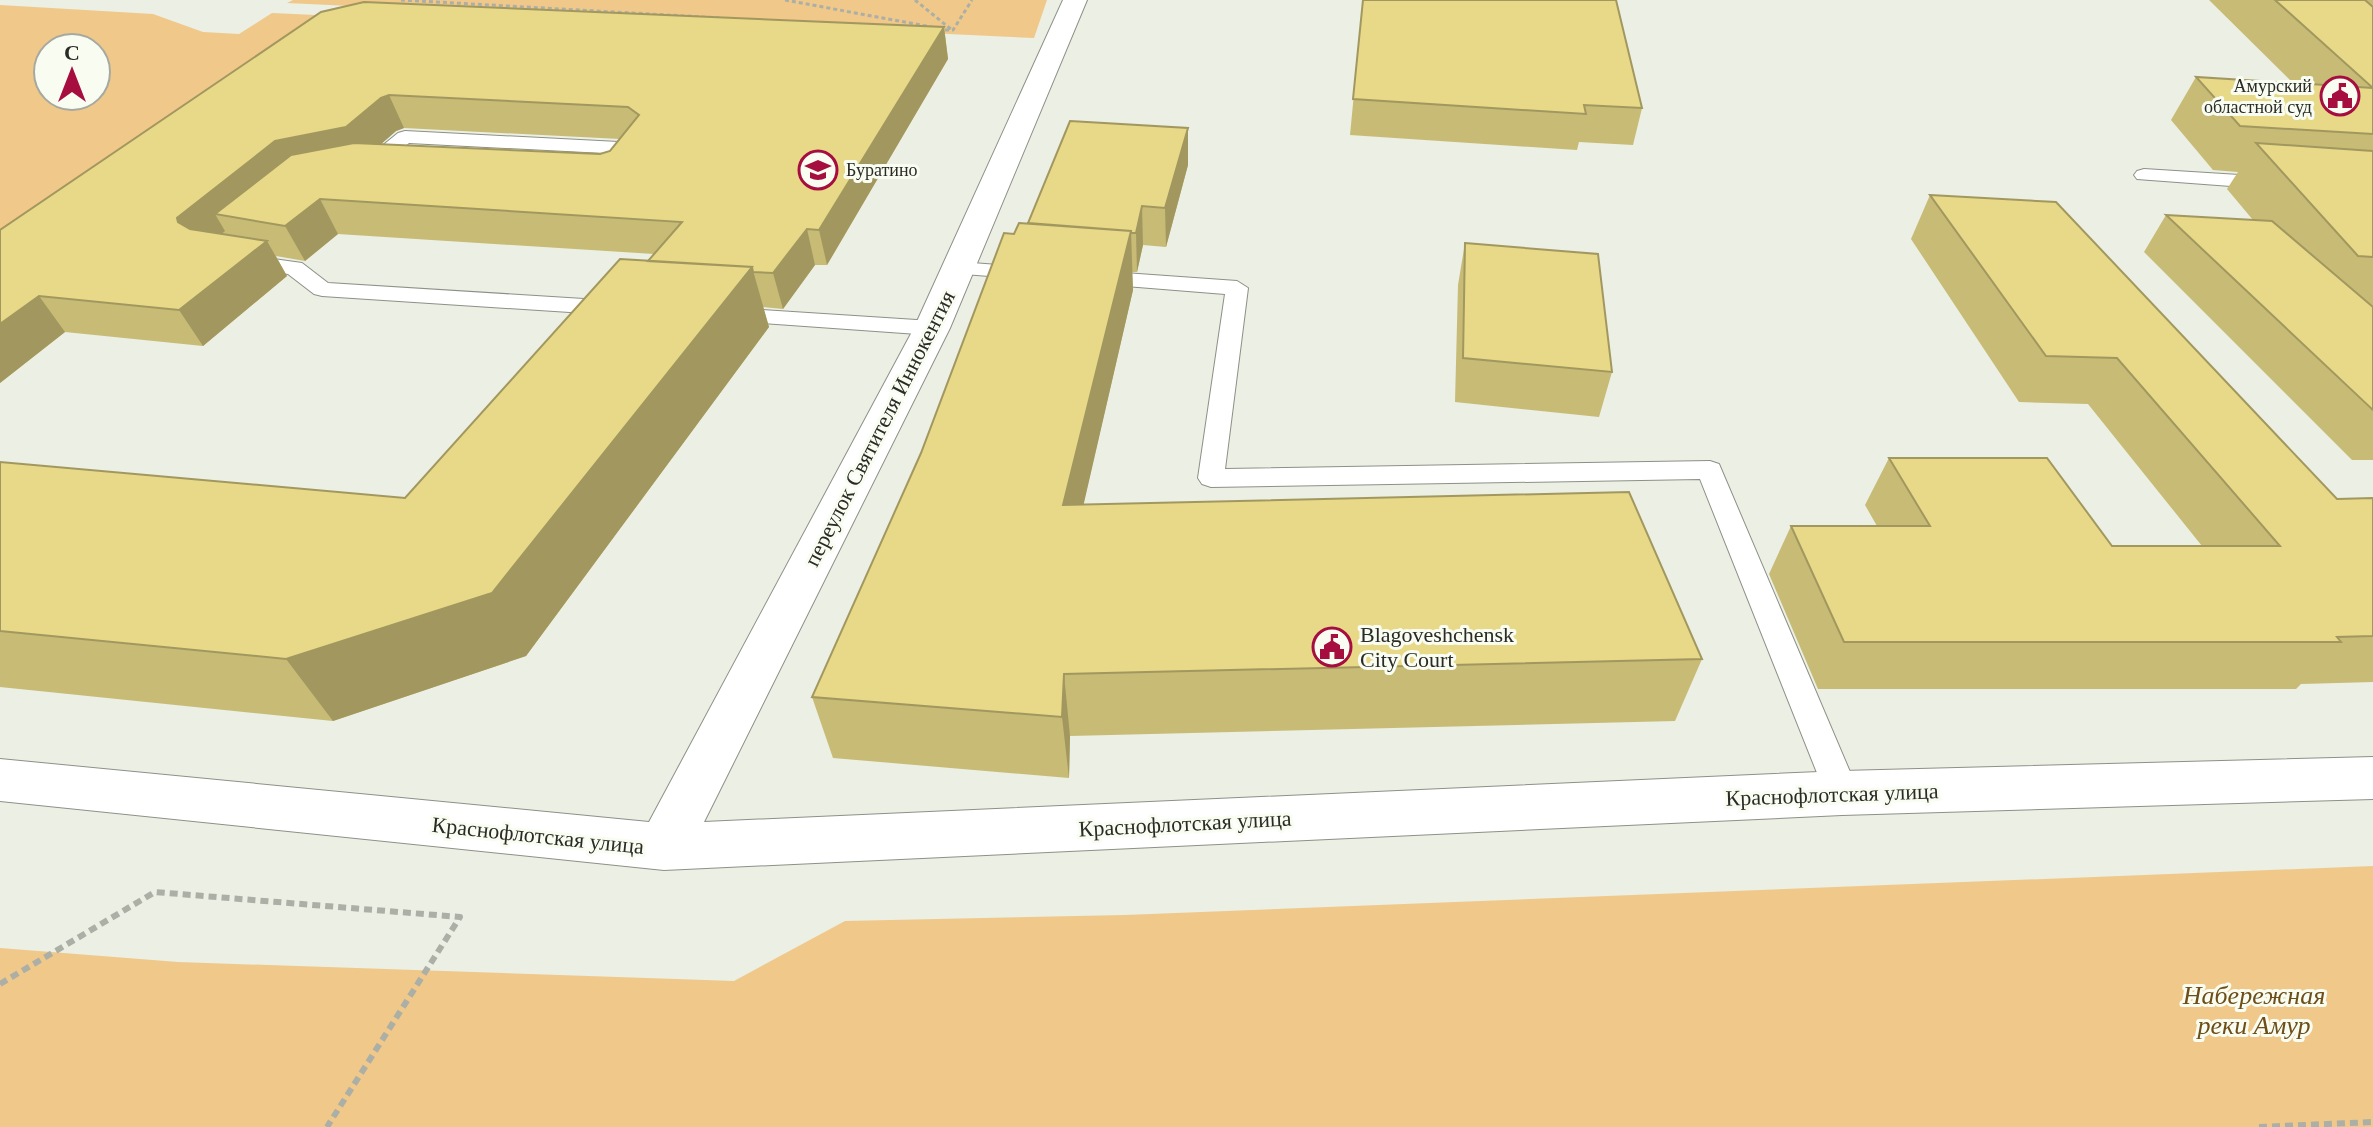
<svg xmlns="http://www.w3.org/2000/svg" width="2373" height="1127" font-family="'Times New Roman',serif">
  <rect width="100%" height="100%" fill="#ebefe4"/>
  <!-- green -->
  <path fill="#f0c889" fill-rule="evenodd" d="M293,0h754l-13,38 -747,-35z
    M0,5l153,9 50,18 36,2 33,-21 86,4 -358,256zM48,48h48v48h-48z
    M2373,866v261h-2373v-179l178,14 556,19 111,-60 280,-6z"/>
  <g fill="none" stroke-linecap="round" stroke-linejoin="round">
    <!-- lane casing -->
    <g stroke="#8d9086" stroke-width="2">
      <path id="lane" d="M405,131l233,12 9,6c-6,10 -10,16 -23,13l-3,-4 3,-4 -215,-11 -35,29h-14l-3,-4 3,-4 38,-31z
        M2144,169l127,8 10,6 -10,6 -134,-10 -3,-4 3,-4z
        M246,255l56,8 26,20 288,18 11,7 -11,7 -294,-19 -8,-2 -26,-20 -50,-8 -3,-5 3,-5z
        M959,262l67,5 11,6 -11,6 -75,-6 -3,-5z
        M1096,271l141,10 11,7 -23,181 485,-8 9,3 140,329 -5,10 -12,4 -12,-4 -5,-10 -125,-314 -489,8 -9,-3 -4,-6 27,-184 -137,-11 -3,-5 3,-5z
        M729,308l203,13 8,2 3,5 -3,5 -8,2 -211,-15 -3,-5 3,-5z"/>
    </g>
    <!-- street casing -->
    <g stroke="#8d9086" stroke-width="2">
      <path id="street" d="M1063,0h24l-137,328 -246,494 1138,-51 531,-14v42l-531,16 -1178,55 -664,-69v-42l649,63 265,-494z"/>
    </g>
    <!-- path-far1 -->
    <path stroke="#acafa6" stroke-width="3" stroke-dasharray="4 3" stroke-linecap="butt" d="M401,0l320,18
      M785,0l152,28
      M915,0l37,30
      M938,30h15l19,-30"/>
    <!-- path -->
    <path stroke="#acafa6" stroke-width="6" stroke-dasharray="8 5" stroke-linecap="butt" d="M0,984l155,-92 305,25 -133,210
      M2259,1127l114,-5"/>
    <!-- lane -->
    <use href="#lane" fill="#fff" fill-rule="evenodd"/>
    <!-- street -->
    <use href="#street" fill="#fff" fill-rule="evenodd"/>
  </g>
  <!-- wall -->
  <path fill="#c7bb75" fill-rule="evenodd" d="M1363,0l279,108 -9,37 -54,-3 -2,8 -227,-15z
    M2209,0h164v460h-21l-208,-208 22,-37 87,5 -26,-31 11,-17 -25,-2 -42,-50 25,-43 97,6z
    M321,12l623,15 4,32 -121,206h-12l-32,44 -20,-2 6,20 -243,329 -193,65 -333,-34v-225l405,36 249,-244 -316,-20 -33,27 -29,-5 11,20 -84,70 -138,-14 -65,51v-153zM404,128l216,11 -10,12 -10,3 -219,-10 15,-13z
    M1188,165l-22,82 -23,-2 -6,27h-5l1,18 -50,215 619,154 -27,62 -605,15 -1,42 -236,-20 -21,-61 109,-244 93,-219 14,-11z
    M1930,195l407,304 36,-1v184l-72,2 -5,5h-478l-49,-115 22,-48h86l-12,-21 24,-47 223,88h90l-114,-142 -69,-2 -108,-163z
    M1465,243l147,129 -13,45 -144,-15 3,-117z"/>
  <!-- shaded-wall -->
  <path fill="#a2985f" d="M944,27l4,32 -121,206 -8,-35z
    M389,95l15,33 -8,3 -33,29 -148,54 10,17 -26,22 -21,-31 -1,-4 98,-77z
    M1188,128v37l-22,82 -1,-39z
    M320,199l18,35 -33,27 -20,-35z
    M1142,206l1,39 -6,27 -1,-39z
    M807,229l8,36 -32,44 -10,-36z
    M1131,231l2,59 -64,278 -6,-63z
    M267,241l20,35 -84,70 -24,-36z
    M752,267l17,60 -243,329 -193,65 -47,-62z
    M39,296l26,36 -65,51v-59z
    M1064,674l6,62 -1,42 -7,-61z"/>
  <!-- building -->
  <path fill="#e7d988" stroke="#a2985f" stroke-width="2" d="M1363,0h253l26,108 -58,-3 2,9 -233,-15z
    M2275,0h90l8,7v127l-133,-8 -44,-49 177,11z
    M364,2l580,25 -125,203 -12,-1 -34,44 -20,-1 -1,-5 -104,-6 34,-39 -362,-23 -35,27 -70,-12 76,-59 63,-12 246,11 10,-3 29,-36 -11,-8 -239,-12 -8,3 -35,29 -71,14 -98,77 1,4 12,7 77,12 -88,69 -140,-14 -39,28v-94l321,-218z
    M1070,121l118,7 -23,80 -23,-2 -6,27h-5v-2l-103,-8z
    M2256,143l117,8v106l-15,-1z
    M1930,195l126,7 281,297 36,-1v138l-36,1 4,5h-497l-53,-116h139l-41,-68h158l65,88h168l-163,-188 -71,-2z
    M2166,215l106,6 101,86v103z
    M1019,223l112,8 -68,274 566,-13 73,167 -638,15 -2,43 -250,-20 109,-244 83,-220 10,1z
    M1465,243l133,11 14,118 -149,-14z
    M620,259l132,8 -260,326 -206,66 -286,-28v-169l405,36z"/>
  <!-- icons -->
  <defs>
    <g id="civic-ring" transform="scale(2)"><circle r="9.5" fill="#f9fdf1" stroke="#a60e40" stroke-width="1.5"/><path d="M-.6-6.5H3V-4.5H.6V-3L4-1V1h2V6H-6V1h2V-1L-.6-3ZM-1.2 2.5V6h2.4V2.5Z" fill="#a60e40"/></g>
    <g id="school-ring" transform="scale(2)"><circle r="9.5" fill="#f9fdf1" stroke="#a60e40" stroke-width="1.5"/><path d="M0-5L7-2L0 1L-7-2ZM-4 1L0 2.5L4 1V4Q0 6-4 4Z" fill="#a60e40"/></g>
  </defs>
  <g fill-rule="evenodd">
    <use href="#civic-ring" x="2340" y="96"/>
    <use href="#school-ring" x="818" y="170"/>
    <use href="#civic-ring" x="1332" y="647"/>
  </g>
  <g text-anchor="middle" stroke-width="6" stroke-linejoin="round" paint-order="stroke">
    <!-- far-poi labels -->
    <g font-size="18" fill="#2a2b27" stroke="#f9fdf1" text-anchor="end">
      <text x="2312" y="92">Амурский<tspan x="2312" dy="21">областной суд</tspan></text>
      <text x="846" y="176" text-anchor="start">Буратино</text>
    </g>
    <!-- street labels -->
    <g font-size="22" fill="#2a2b27" stroke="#f9fdf1">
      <text transform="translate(879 428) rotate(-63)" y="8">переулок Святителя Иннокентия</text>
      <text transform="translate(1832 794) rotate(-2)" y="8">Краснофлотская улица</text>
      <text transform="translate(1185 823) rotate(-3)" y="8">Краснофлотская улица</text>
      <text transform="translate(538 835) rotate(6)" y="8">Краснофлотская улица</text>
    </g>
    <!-- poi labels -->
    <g font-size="22" fill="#2a2b27" stroke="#f9fdf1" text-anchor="start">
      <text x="1360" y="642">Blagoveshchensk<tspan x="1360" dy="25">City Court</tspan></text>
    </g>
    <!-- near-park labels -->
    <g font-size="26" font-style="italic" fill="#6d4e19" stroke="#f9fdf1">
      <text x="2254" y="1004">Набережная<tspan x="2254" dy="30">реки Амур</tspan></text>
    </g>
  </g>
  <!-- north arrow -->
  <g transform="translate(72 72)"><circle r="38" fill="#f9fdf1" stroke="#a6a9a0" stroke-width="2"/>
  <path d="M0-6L14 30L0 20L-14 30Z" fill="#a60e40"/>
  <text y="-12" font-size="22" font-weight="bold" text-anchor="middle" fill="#2a2b27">С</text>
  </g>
</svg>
